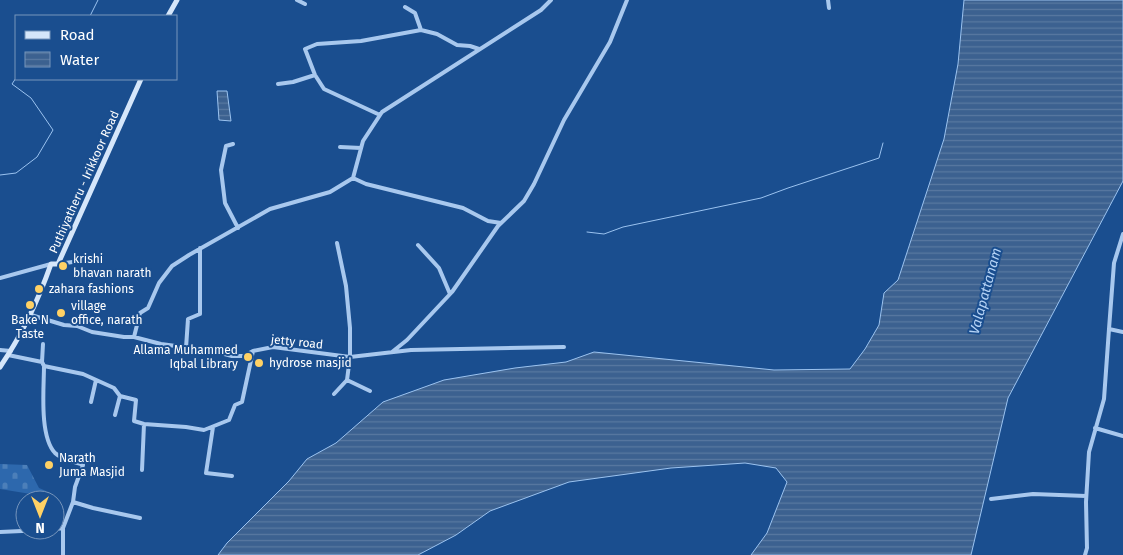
<svg xmlns="http://www.w3.org/2000/svg" width="1123" height="555" font-family="'Fira Sans',sans-serif">
  <defs>
    <pattern id="cemetery-stones" width="16" height="16" patternUnits="userSpaceOnUse" patternTransform="scale(1.25)"><rect width="16" height="16" fill="#2d68ad"/><path d="M2 7V4a2 2 0 0 1 4 0v3zM10 15v-3a2 2 0 0 1 4 0v3z" fill="#4c7fb9"/></pattern>
    <pattern id="water-rules" width="6" height="5" patternUnits="userSpaceOnUse" patternTransform="scale(1.25)"><rect width="6" height="5" fill="#3c6190"/><path d="M0 2.5h6" fill="none" stroke="#5979a1"/></pattern>
  </defs>
  <rect width="100%" height="100%" fill="#1a4e8f"/>
  <!-- cemetery -->
  <path fill="url(#cemetery-stones)" d="M0,464l27,1 12,23 7,3 -9,4 -37,-6z"/>
  <!-- water -->
  <path fill="url(#water-rules)" stroke="#9bc3f0" d="M964,0h159v181l-115,217 -37,157h-220l16,-22 20,-51 -11,-14 -31,-5 -74,5 -102,14 -79,29 -34,24 -38,20h-200l9,-12 62,-62 18,-22 29,-16 47,-41 61,-22 71,-12 51,-6 28,-10 180,18 76,-1 15,-20 14,-24 5,-32 14,-13 46,-141 14,-75z
    M217,91h10l4,30 -12,-1z"/>
  <g fill="none" stroke-linecap="round" stroke-linejoin="round">
    <!-- stream -->
    <path stroke="#9bc3f0" stroke-width="1" d="M90,16l8,-16
      M0,175l16,-2 21,-16 16,-27 -22,-32 -19,-14 4,-6
      M587,232l17,2 19,-7 138,-29 27,-10 91,-30 4,-15"/>
    <!-- minor -->
    <path stroke="#a8c8ee" stroke-width="4" d="M297,0l8,4
      M828,0l1,8
      M405,7l10,6 6,17
      M278,84l15,-2 22,-7
      M380,115l-56,-26 -9,-14 -10,-26 12,-5 44,-3 60,-11 16,4 20,11 13,1 9,3
      M233,144l-7,2 -5,24 4,33 13,25
      M340,147l21,1
      M353,178l13,6 97,24 25,13 13,2
      M1123,234l-9,29 -5,66 14,3
      M418,245l21,23 11,26
      M58,264l29,-4
      M0,278l51,-14
      M31,315l33,10 13,1 15,6 32,5h10l27,7 52,7 19,5h12l9,-5 20,-4 77,10 61,-7 153,-3
      M134,337l6,-24 8,-5 11,-25 13,-17 17,-11 81,-46 60,-17 23,-14 10,-37 19,-29 159,-102 10,-10
      M186,348l2,-29 12,-5v-66
      M0,350l11,1
      M392,352l15,-12 45,-48 46,-66 26,-25 10,-17 30,-64 46,-78 17,-42
      M8,355l34,7 2,4 39,8 31,14 6,8 16,4 -2,21 10,3 42,3 18,3 25,-10 6,-15 7,-3 11,-51
      M42,362l1,-18
      M44,366c0,21 -5,70 11,87 6,6 20,9 28,12l-8,22 -2,15 -10,26v27
      M347,380l23,11
      M334,394l13,-14 3,-23v-29l-4,-42 -9,-43
      M91,402l5,-22
      M115,415l5,-19
      M213,427l-7,46 26,3
      M1095,428l28,8
      M142,470l2,-46
      M991,499l42,-5 53,2
      M73,502l20,6 47,10
      M55,529l8,-1
      M0,532l44,-2
      M1085,555l2,-7 -1,-46 3,-50 15,-53 5,-70"/>
    <!-- secondary -->
    <path stroke="#d5e6fa" stroke-width="5" d="M168,16l9,-16
      M0,367c22,-32 38,-66 51,-103h7l83,-185"/>
  </g>
  <!-- markers -->
  <g fill="#ffd165" stroke="#1a4e8f" stroke-width="2">
    <circle cx="63" cy="266" r="5"/>
    <circle cx="39" cy="289" r="5"/>
    <circle cx="30" cy="305" r="5"/>
    <circle cx="61" cy="313" r="5"/>
    <circle cx="248" cy="357" r="5"/>
    <circle cx="259" cy="363" r="5"/>
    <circle cx="49" cy="465" r="5"/>
  </g>
  <g text-anchor="middle" stroke-width="4" stroke-linejoin="round" paint-order="stroke">
    <!-- street labels -->
    <g font-size="12" fill="#fff" stroke="#1a4e8f">
      <text transform="translate(84 182) rotate(-66)" y="4">Puthiyatheru - Irikkoor Road</text>
      <text transform="translate(297 342) rotate(6)" y="4">jetty road</text>
    </g>
    <!-- poi labels -->
    <g font-size="12" fill="#fff" stroke="#1a4e8f" text-anchor="start">
      <text x="73" y="263">krishi<tspan x="73" dy="14">bhavan narath</tspan></text>
      <text x="49" y="293">zahara fashions</text>
      <text x="71" y="310">village<tspan x="71" dy="14">office, narath</tspan></text>
      <text x="30" y="324" text-anchor="middle">Bake N<tspan x="30" dy="14">Taste</tspan></text>
      <text x="238" y="354" text-anchor="end">Allama Muhammed<tspan x="238" dy="14">Iqbal Library</tspan></text>
      <text x="269" y="367">hydrose masjid</text>
      <text x="59" y="462">Narath<tspan x="59" dy="14">Juma Masjid</tspan></text>
    </g>
    <!-- water labels -->
    <g font-size="14" font-style="italic" fill="#b4d2f5" stroke="#1a4e8f">
      <text transform="translate(985 291) rotate(-75)" y="5">Valapattanam</text>
    </g>
  </g>
  <!-- legend -->
  <rect x="15" y="15" width="162" height="65" fill="#1a4e8f" stroke="#7695bc"/>
  <rect x="25" y="31" width="25" height="8" fill="#d5e6fa" stroke="#7695bc"/>
  <text x="60" y="40" font-size="15" fill="#ffffff">Road</text>
  <rect x="25" y="52" width="25" height="15" fill="url(#water-rules)" stroke="#7695bc"/>
  <text x="60" y="65" font-size="15" fill="#ffffff">Water</text>
  <!-- north arrow -->
  <g transform="translate(40 515) rotate(180)"><circle r="24" fill="#1a4e8f" stroke="#7695bc"/>
  <path d="M0-4L9 19L0 12L-9 19Z" fill="#ffd165"/>
  <text y="-8" font-size="14" font-weight="bold" text-anchor="middle" fill="#ffffff">N</text>
  </g>
</svg>
